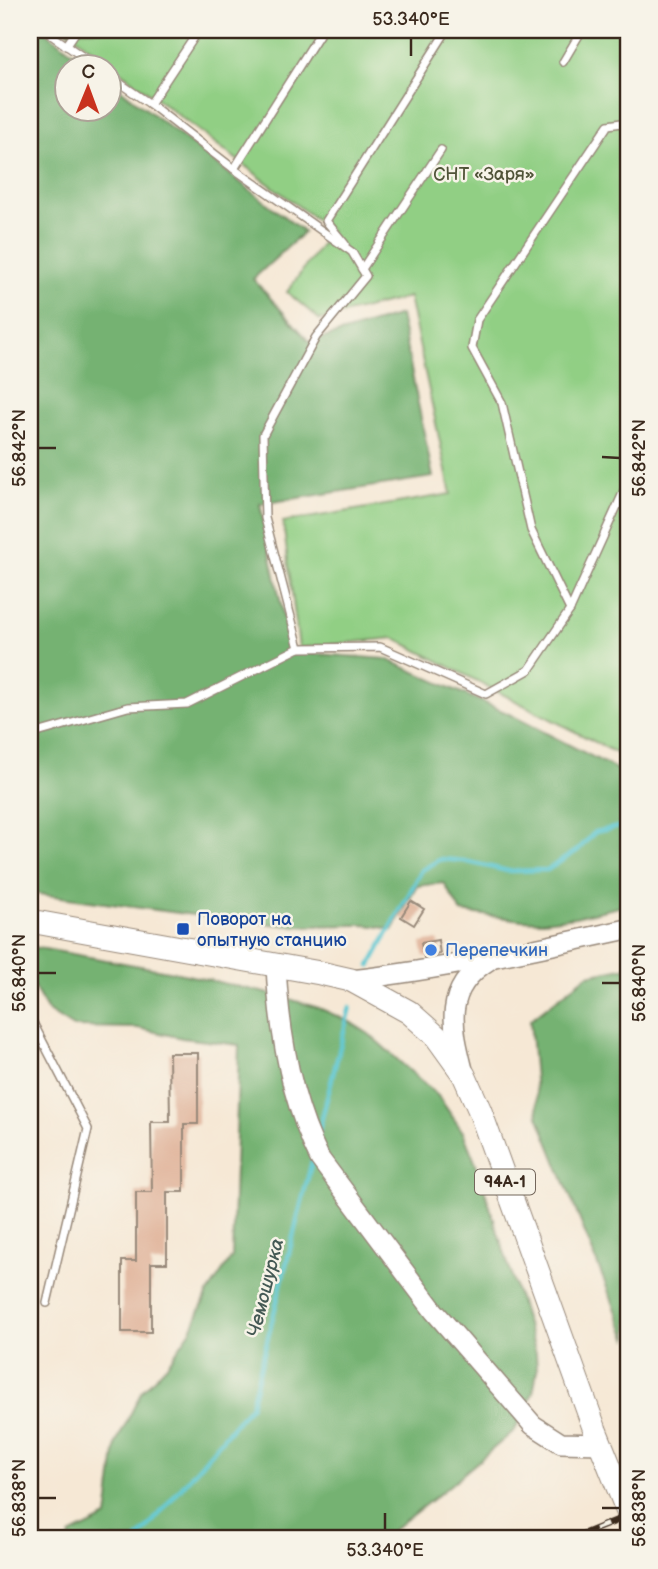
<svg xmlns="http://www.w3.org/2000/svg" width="658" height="1569" font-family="'Balsamiq Sans',sans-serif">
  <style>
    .green { fill: #91cf84; stroke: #667c51; stroke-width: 2 }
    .forest { fill: #74b272; stroke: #586e48; stroke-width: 2 }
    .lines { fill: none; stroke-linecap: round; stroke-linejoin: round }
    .stream { stroke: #59c6d1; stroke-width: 4.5 }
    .building { fill: #e1b59c }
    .lane-casing { stroke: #98897a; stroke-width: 10 }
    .secondary-casing { stroke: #98897a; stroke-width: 22 }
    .primary-casing { stroke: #98897a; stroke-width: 25 }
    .lane { stroke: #fff; stroke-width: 7 }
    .secondary { stroke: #fff; stroke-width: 19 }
    .primary { stroke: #fff; stroke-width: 23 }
    .rail-casing { stroke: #3b2a1e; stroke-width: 7 }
    .rail { stroke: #f7f3e8; stroke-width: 4.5; stroke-dasharray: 13; stroke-linecap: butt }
    .ticks { fill: none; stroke: #3b2a1e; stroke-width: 2.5 }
    .transit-dot { fill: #1a4fb4; stroke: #f7f3e8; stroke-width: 2.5 }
    .shop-dot { fill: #3f7fe0; stroke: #f7f3e8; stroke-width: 2.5 }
    .labels { text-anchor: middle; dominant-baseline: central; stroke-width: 5; stroke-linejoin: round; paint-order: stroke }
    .shield { fill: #f7f3e8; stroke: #73665b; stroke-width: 2 }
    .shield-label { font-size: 16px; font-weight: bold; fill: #3b2a1e }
    .park-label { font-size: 18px; fill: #505338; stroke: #f7f3e8 }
    .transit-label { font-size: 18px; fill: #164399; stroke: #f7f3e8; text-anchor: start }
    .shop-label { font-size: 18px; fill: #366cbe; stroke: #f7f3e8; text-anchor: start }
    .water-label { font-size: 19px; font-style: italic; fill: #445954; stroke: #f7f3e8 }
    .neatline { fill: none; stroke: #3b2a1e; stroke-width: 2.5 }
    .ticks-label { font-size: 18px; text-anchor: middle; fill: #3b2a1e }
  </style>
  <rect width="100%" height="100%" fill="#f7f3e8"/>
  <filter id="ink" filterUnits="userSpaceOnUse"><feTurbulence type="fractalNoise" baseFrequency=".0143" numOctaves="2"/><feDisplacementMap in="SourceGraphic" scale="14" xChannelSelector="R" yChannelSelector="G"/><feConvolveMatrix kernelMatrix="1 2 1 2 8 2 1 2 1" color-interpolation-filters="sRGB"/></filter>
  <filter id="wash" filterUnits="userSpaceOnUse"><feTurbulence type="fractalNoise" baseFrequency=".00686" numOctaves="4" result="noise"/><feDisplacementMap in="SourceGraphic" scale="28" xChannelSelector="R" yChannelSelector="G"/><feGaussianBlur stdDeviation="1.57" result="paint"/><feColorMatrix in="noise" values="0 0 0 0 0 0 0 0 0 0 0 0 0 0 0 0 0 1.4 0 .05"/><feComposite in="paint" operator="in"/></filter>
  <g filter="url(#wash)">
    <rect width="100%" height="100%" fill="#f6e8d5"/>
    <path class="green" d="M 66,30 L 628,30 L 628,759 L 394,638 L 299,648 L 283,522 L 451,494 L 409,297 L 320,320 L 287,292 L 331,231 Z"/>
    <g class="forest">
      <path d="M 30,30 L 43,30 L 91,66 L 66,66 L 66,108 L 108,108 L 109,80 L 304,232 L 253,279 L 310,342 L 400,315 L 433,477 L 260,504 L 291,652 L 386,659 L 507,713 L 628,775 L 628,905 L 575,917 L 543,921 L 522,920 L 461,912 L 444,883 L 417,886 L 392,930 C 362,920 324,928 291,926 C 204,918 117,904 30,893 Z"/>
      <path d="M 33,947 L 174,972 L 279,996 L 319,1008 L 350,1022 L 369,1034 L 438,1096 L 463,1132 L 478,1169 L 536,1353 L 537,1371 L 533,1393 L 515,1430 L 443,1491 L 385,1536 L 378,1539 L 69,1539 L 70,1535 L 107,1517 L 116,1443 L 142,1391 L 167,1365 L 191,1330 L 208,1293 L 232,1257 L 239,1045 L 182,1038 L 138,1028 L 73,1027 L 48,1011 L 32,984 Z"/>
      <path d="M 628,967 L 628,1340 L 538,1116 L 530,1020 L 588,975 Z"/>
    </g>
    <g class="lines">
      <g class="stream">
        <path d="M 370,966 L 422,870 L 441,859 L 464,861 L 508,871 L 547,870 L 578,850 L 595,832 L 628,825"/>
        <path d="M 317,1138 L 350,1007"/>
        <path d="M 138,1539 L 251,1405 L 313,1157"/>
      </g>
    </g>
    <g id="blocks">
      <g class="building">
        <path d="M 411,901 L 424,909 L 414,925 L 401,917 Z"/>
        <path d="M 438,940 L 440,954 L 424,957 L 421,943 Z"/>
        <path d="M 169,1053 L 198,1053 L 198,1124 L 184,1124 L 184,1192 L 167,1192 L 167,1263 L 151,1263 L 151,1332 L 122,1332 L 122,1261 L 136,1261 L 136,1192 L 152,1192 L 151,1122 L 170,1122 Z"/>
      </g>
    </g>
  </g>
  <g filter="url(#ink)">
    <use href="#blocks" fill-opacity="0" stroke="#98897a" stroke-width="2"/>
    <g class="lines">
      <defs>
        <g id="lane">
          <path d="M 44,30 L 96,66"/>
          <path d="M 66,46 L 77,30"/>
          <path d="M 563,62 L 582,30"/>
          <path d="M 108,75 L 150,104 L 234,169 L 352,252 L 366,276 L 316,337 L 263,435 L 265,518 L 299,648"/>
          <path d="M 150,104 L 199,30"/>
          <path d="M 234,169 L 322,30"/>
          <path d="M 345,244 L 326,221 L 447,30"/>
          <path d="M 362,269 L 441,150"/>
          <path d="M 570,610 L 531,530 L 502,403 L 472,348 L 477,320 L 608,125 L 628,122"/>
          <path d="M 30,735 L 128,707 L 187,704 L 299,648 L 380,647 L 486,694 L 529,670 L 570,610 L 628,482"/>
          <path d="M 30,1017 L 88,1129 L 47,1303"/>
        </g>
        <g id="secondary">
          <path d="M 276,965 C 279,1031 290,1099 320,1159 L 434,1311 L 533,1425 L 561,1443 L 601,1444"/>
          <path d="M 351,980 C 445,969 536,949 628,929"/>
          <path d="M 463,1070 C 452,1026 443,989 488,961"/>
        </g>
        <path id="primary" d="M 30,921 L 320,973 L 351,980 L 409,1012 L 436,1036 L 464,1075 L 480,1111 L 595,1430 L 628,1512"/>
      </defs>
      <use href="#lane" class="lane-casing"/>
      <use href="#secondary" class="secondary-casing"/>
      <use href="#primary" class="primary-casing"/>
      <use href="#lane" class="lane"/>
      <use href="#secondary" class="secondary"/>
      <use href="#primary" class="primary"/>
      <defs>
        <path id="rail" d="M 571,1539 L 628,1516"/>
      </defs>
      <use href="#rail" class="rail-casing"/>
      <use href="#rail" class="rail"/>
    </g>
  </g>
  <path class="ticks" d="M 411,56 L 411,38M 38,448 L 56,448M 602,457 L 620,458M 38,973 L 56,973M 602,983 L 620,983M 38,1498 L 56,1498M 602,1508 L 620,1508M 385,1530 L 385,1513"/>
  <rect class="transit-dot" x="176" y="922" width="14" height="14" rx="3.5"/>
  <circle class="shop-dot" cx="431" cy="950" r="7"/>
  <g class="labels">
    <rect class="shield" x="475" y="1169.5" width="60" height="25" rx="5"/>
    <g class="shield-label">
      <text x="505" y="1182">94А-1</text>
    </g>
    <g class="park-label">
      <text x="484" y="174">СНТ «Заря»</text>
    </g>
    <g class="transit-label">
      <text x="197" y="919">Поворот на<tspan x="197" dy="21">опытную станцию</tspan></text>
    </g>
    <g class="shop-label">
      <text x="445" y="950">Перепечкин</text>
    </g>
    <g class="water-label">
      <text transform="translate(266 1288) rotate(-76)">Чемошурка</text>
    </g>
  </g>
  <rect width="658" height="1569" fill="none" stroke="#f7f3e8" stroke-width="77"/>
  <g transform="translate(88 88) rotate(1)"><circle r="33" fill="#f7f3e8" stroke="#aca397" stroke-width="2"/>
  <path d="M0-5L12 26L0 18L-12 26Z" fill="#c8321e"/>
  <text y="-10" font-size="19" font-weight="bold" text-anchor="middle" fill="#3b2a1e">С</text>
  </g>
  <rect x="38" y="38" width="582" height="1492" class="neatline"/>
  <g class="ticks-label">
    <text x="411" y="25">53.340°E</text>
    <text transform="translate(19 448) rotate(-90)" y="6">56.842°N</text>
    <text transform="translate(639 458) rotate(-90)" y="6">56.842°N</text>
    <text transform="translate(19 973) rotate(-90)" y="6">56.840°N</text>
    <text transform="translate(639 983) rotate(-90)" y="6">56.840°N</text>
    <text transform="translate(19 1498) rotate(-90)" y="6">56.838°N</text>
    <text transform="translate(639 1508) rotate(-90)" y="6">56.838°N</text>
    <text x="385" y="1556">53.340°E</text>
  </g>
</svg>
